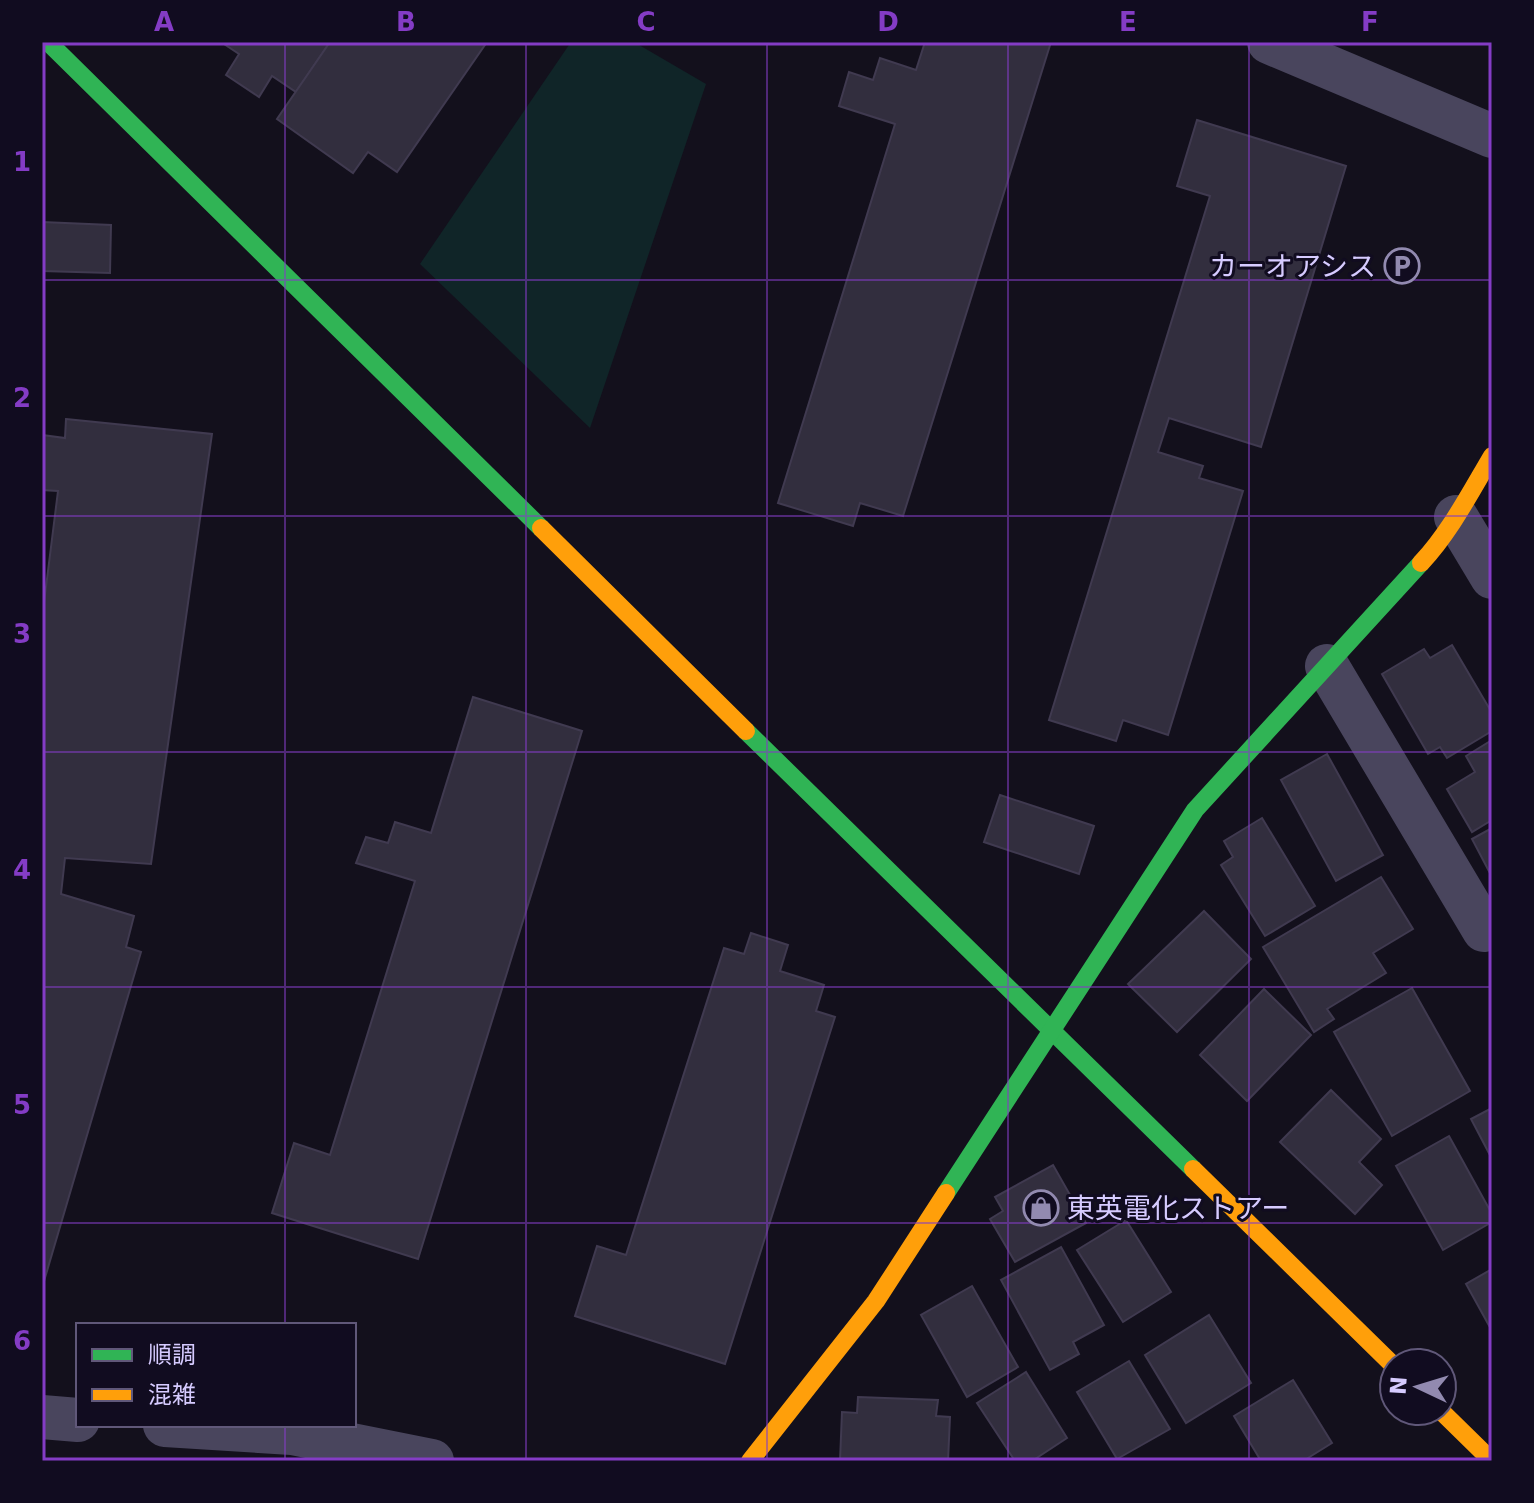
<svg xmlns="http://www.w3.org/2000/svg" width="1534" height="1503" font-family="'DejaVu Sans','Noto Sans JP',sans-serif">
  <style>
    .green { fill: #102528 }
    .building { fill: #322e3e; stroke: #403a50; stroke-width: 2 }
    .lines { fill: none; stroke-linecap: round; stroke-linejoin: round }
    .street { stroke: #49455d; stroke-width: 44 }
    .fast { stroke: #30b455; stroke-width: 18 }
    .slow { stroke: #ff9f0a; stroke-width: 18 }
    .grid { fill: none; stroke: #843cc5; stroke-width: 2; stroke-opacity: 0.55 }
    .labels { text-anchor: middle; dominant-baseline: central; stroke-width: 6; stroke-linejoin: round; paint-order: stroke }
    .poi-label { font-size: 28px; fill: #d6cbff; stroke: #110c20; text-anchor: end }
    .neatline { fill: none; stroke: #843cc5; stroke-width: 3 }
    .grid-label { font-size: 26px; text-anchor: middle; font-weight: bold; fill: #843cc5 }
  </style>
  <rect width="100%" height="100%" fill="#13101c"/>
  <path class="green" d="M 571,42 L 634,42 L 706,84 L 590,428 L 420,264 Z"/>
  <g class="building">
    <path d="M 221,42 L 330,42 L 296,92 L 272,76 L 259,97 L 226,75 L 239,54 Z"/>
    <path d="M 330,42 L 487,42 L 397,172 L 368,152 L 353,173 L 277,119 Z"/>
    <path d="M 925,42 L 1051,42 L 903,516 L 860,503 L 853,526 L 778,503 L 895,124 L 839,106 L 849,72 L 873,80 L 880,58 L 916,70 Z"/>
    <path d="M 1197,120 L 1346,166 L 1261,447 L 1169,418 L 1158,452 L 1203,466 L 1199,478 L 1243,491 L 1168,735 L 1123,720 L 1116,741 L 1049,720 L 1210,196 L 1177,186 Z"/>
    <path d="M 42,222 L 111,225 L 110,273 L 42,271 Z"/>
    <path d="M 66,419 L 212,434 L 151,864 L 65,858 L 61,894 L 134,916 L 126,947 L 141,952 L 42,1288 L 42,619 L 58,491 L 42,490 L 42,435 L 65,438 Z"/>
    <path d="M 1452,645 L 1492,713 L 1492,731 L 1447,758 L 1440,747 L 1428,754 L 1382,674 L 1424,649 L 1430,658 Z"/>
    <path d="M 473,697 L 582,731 L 418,1259 L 272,1213 L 294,1143 L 330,1155 L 415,881 L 356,863 L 366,837 L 388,843 L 395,822 L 431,833 Z"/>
    <path d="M 1492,740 L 1492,820 L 1472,832 L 1447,789 L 1475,772 L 1466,756 Z"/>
    <path d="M 1327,754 L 1383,855 L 1336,881 L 1281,780 Z"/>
    <path d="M 1000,795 L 1094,826 L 1079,874 L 984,842 Z"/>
    <path d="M 1262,818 L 1315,906 L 1265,936 L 1221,865 L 1233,857 L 1224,841 Z"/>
    <path d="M 1492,828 L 1492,877 L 1472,839 Z"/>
    <path d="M 1381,877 L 1413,929 L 1373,953 L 1386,973 L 1327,1009 L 1334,1019 L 1314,1032 L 1263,947 Z"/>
    <path d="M 1204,911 L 1251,959 L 1177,1032 L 1128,984 Z"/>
    <path d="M 751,933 L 788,945 L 780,971 L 824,985 L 816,1011 L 835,1017 L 725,1364 L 575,1316 L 597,1246 L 626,1255 L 724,948 L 744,954 Z"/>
    <path d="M 1412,988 L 1470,1091 L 1392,1136 L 1334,1032 Z"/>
    <path d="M 1264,989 L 1311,1035 L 1247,1101 L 1200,1055 Z"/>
    <path d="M 1331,1090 L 1381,1139 L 1359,1162 L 1382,1185 L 1355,1214 L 1280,1142 Z"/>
    <path d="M 1492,1108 L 1492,1159 L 1471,1119 Z"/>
    <path d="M 1449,1136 L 1492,1214 L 1492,1222 L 1443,1250 L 1396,1166 Z"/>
    <path d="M 1053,1165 L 1086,1223 L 1015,1262 L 990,1219 L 1003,1211 L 995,1197 Z"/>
    <path d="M 1126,1220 L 1171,1292 L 1123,1322 L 1077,1250 Z"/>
    <path d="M 1061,1247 L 1104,1325 L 1073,1342 L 1079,1354 L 1050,1370 L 1001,1280 Z"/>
    <path d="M 1492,1269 L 1492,1331 L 1466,1284 Z"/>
    <path d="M 972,1286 L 1018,1367 L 967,1397 L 921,1315 Z"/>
    <path d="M 1209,1315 L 1251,1383 L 1186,1423 L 1145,1355 Z"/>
    <path d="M 1129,1361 L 1170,1429 L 1117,1459 L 1077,1392 Z"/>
    <path d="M 1026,1372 L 1067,1438 L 1032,1461 L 1015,1461 L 977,1403 Z"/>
    <path d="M 1293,1380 L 1332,1443 L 1303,1461 L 1261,1461 L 1234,1416 Z"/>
    <path d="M 858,1397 L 938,1400 L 936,1416 L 950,1417 L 948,1461 L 840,1461 L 842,1412 L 857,1413 Z"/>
  </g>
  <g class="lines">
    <g class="street">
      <path d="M 1269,42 L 1492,136"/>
      <path d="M 1456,517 L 1492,577"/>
      <path d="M 1327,666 L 1484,930"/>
      <path d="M 42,1417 L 78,1420"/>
      <path d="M 165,1425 L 292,1433 L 432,1461"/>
    </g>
    <g class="fast">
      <path d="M 48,42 L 541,528"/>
      <path d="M 746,731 L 1193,1169"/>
      <path d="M 946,1193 L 1195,810 L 1421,563"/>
    </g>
    <g class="slow">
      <path d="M 541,528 L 746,731"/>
      <path d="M 1421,563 C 1450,532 1470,493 1492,456"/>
      <path d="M 1193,1169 L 1394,1366"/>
      <path d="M 1441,1411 L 1492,1461"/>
      <path d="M 750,1461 L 876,1301 L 946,1193"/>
    </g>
  </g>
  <path class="grid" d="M 285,42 L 285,1325M 526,42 L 526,1461M 767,42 L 767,1461M 1008,42 L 1008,1461M 1249,42 L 1249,1461M 42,280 L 1492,280M 42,516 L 1492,516M 42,752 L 1492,752M 42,987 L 1492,987M 42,1223 L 1492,1223M 285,1425 L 285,1461"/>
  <defs>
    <symbol id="parking-ring" viewBox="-11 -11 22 22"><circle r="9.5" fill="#110c20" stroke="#928ab0" stroke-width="1.5"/><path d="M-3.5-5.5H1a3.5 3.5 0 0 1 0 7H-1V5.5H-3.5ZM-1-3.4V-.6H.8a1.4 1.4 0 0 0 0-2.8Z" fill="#928ab0"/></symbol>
    <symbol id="shop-ring" viewBox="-11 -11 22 22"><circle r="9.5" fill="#110c20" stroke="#928ab0" stroke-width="1.5"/><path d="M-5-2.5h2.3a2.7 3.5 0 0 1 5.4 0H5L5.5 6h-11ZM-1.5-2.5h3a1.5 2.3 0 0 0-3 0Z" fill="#928ab0"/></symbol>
  </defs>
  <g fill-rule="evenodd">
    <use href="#parking-ring" x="1382" y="246" width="40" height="40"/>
    <use href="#shop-ring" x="1021" y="1188" width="40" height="40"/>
  </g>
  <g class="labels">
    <g class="poi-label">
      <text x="1376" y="266">カーオアシス</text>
      <text x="1067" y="1208" text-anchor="start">東英電化ストアー</text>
    </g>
  </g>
  <rect width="1534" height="1503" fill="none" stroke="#110c20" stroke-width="88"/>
  <rect x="76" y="1323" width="280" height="104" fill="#110c20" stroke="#605879" stroke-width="2"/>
  <rect x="92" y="1349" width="40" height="12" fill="#30b455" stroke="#605879" stroke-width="2"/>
  <text x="148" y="1363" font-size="24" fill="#d6cbff">順調</text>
  <rect x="92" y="1389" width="40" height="12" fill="#ff9f0a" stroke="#605879" stroke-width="2"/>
  <text x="148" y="1403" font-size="24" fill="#d6cbff">混雑</text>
  <g transform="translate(1418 1387) rotate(274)"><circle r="38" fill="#110c20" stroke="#605879" stroke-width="2"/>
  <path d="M0-6L14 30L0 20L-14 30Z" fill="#928ab0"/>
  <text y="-12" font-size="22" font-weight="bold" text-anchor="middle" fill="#d6cbff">N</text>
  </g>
  <rect x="44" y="44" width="1446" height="1415" class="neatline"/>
  <g class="grid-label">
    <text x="164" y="31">A</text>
    <text x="406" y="31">B</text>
    <text x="646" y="31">C</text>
    <text x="888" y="31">D</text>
    <text x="1128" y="31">E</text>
    <text x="1370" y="31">F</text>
    <text x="22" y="171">1</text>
    <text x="22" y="407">2</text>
    <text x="22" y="643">3</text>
    <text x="22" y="879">4</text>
    <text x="22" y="1114">5</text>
    <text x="22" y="1350">6</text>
  </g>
</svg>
